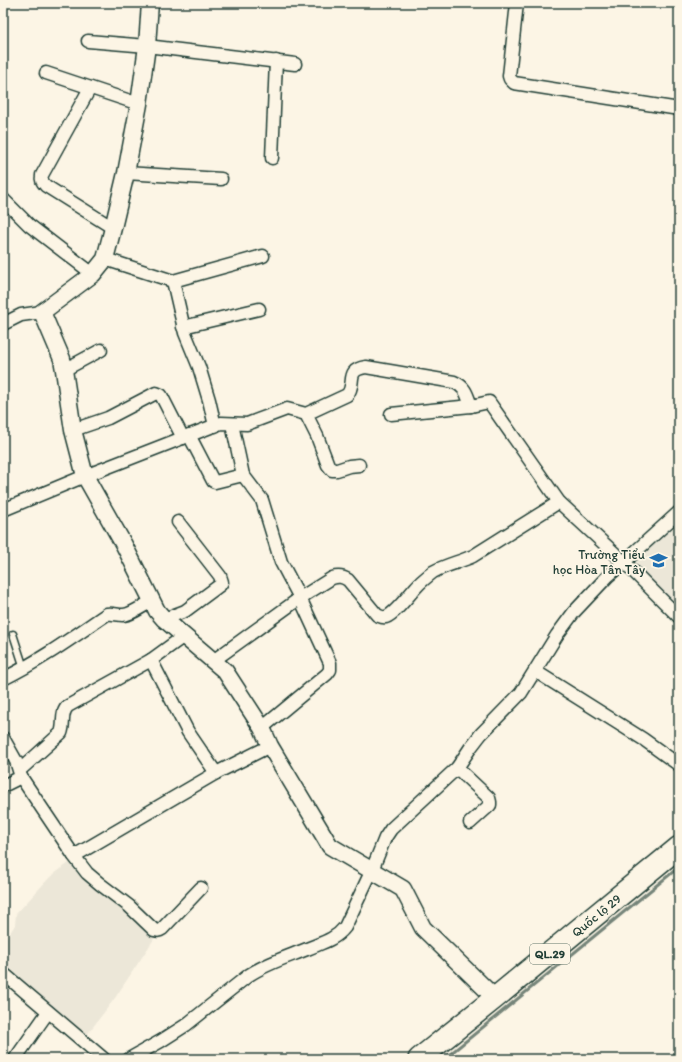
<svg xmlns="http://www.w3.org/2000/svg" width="682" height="1062" font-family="Itim,sans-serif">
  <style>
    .built { fill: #ece7d8 }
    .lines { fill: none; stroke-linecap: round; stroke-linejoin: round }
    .stream { stroke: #758479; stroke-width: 3 }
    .lane-casing { stroke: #1f3d34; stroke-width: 9 }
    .street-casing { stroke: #1f3d34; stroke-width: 15 }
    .secondary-casing { stroke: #1f3d34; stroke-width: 19 }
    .highway-casing { stroke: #1f3d34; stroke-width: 24 }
    .lane { stroke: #fcf5e5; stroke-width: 6 }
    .street { stroke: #fcf5e5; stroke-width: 12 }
    .secondary { stroke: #fcf5e5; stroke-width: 16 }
    .highway { stroke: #fcf5e5; stroke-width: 21 }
    .labels { text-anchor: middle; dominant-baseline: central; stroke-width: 3.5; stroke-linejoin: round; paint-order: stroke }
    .shield { fill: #fcf5e5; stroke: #617469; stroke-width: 1 }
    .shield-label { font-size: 12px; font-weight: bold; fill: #1f3d34 }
    .poi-label { font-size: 13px; fill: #1f3d34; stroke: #fcf5e5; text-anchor: end }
    .street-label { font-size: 13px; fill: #1f3d34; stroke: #fcf5e5 }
  </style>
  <rect width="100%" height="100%" fill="#fcf5e5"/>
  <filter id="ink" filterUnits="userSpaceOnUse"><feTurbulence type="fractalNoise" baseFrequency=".025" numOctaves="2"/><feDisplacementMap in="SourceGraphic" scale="8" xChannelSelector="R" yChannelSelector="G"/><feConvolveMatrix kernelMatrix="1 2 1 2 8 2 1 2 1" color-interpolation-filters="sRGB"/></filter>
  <g filter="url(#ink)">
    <g class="built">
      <path d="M 679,518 L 679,608 L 635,565 L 637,558 Z"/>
      <path d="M 73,860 L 128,910 L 154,939 L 115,998 L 86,1036 L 3,962 L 3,944 L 15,925 L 16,914 L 50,877 Z"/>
    </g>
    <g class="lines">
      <path class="stream" d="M 444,1059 L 679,867"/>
      <defs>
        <path id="lane" d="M 13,634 L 24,668"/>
        <g id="street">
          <path d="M 517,3 L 509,76 L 510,79 L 514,83 L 679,109"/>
          <path d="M 88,41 L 147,46 L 295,64"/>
          <path d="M 46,73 L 139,104"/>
          <path d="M 90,88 L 42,175 C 41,180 42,182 46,186 L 113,228"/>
          <path d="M 272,158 L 276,61"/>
          <path d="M 126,173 L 221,179"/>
          <path d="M 3,199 L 29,225 L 93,274"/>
          <path d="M 105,259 L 173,281 L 263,256"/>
          <path d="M 173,281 L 185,333 L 199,367 L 209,400 L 215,426"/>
          <path d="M 3,324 L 21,315 L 42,312"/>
          <path d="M 183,327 L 259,309"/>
          <path d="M 64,370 L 101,350"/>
          <path d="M 306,414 L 317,436 L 328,465 L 332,470 L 337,470 L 349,466 L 359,465"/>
          <path d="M 391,414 L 471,406 L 489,402 L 559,502 L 624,562 L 679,512"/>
          <path d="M 232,424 L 243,475 L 262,500 L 281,562 L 300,598 L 330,663 L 330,670 L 327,674 L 262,728"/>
          <path d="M 73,430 L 108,418 L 156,393 L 161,395 L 183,438"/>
          <path d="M 189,435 L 213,481 L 215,482 L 243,475"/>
          <path d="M 3,510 L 85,476 L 221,423 L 247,424 L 287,409 L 306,414 L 347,395 C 357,384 344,370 366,367 L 454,382 C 466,387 467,395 471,406"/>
          <path d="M 164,619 L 185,611 L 220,585 L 222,582 L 220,576 L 178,522"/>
          <path d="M 151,660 L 188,732 L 216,773"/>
          <path d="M 213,661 L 300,598 L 332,578 C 338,576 342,576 348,580 L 377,615 C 380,616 382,618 386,617 C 395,614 411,592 419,584 C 423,580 428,576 433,572 C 445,565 460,562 473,556 L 559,502"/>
          <path d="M 535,671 L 643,739 L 679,765"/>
          <path d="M 3,679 C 40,661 73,637 107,614 C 113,613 117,615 123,615 C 131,615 144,605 152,601"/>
          <path d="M 3,738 L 16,761 L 21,777 L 74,856 L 87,873 L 100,884 L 129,906 L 154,930 C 158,931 159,931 162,929 L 201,888"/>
          <path d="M 457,768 L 489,798 L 490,802 L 490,805 L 470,823"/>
          <path d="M 20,770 L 61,733 C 65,723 60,713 68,706 L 151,660 L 184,636"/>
          <path d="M 3,786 L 21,777"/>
          <path d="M 74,856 L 216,773 L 270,746"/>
          <path d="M 3,973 L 104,1059"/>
          <path d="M 15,1059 L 48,1012"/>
          <path d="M 129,1059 L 161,1041 L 186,1025 L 249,975 C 267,963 287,957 307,949 C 321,943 335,940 345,927 L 372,870 L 385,838 L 391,829 L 457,768 L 471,747 L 481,734 L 521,693 L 557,635 L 574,612 L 608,576 L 624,562 L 679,617"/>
        </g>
        <path id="secondary" d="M 150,3 L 147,46 L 139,104 L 126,173 L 113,228 L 105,259 L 93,274 L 42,312 L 62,359 L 64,370 L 73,430 L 85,476 L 124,545 L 157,611 L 164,619 L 225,671 L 262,728 L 270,746 L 330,846 L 403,889 L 423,928 L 495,998"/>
        <g id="highway">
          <path id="s1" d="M 419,1059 L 495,998 L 679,847"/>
        </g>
      </defs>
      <use href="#lane" class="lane-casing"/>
      <use href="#street" class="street-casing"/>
      <use href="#secondary" class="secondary-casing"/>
      <use href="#highway" class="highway-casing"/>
      <use href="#lane" class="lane"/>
      <use href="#street" class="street"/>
      <use href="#secondary" class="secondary"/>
      <use href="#highway" class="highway"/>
    </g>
  </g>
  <defs>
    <symbol id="school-bare" viewBox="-9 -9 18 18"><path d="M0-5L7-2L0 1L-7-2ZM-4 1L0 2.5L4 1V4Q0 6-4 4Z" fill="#1f6fb2" stroke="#fcf5e5" stroke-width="2.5" paint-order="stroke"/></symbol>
  </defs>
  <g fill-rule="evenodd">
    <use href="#school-bare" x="646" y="548" width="25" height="25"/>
  </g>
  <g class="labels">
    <rect class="shield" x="530" y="944" width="40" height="20" rx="3"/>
    <g class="shield-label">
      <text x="550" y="954">QL.29</text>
    </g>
    <g class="poi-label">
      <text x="645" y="554">Trường Tiểu<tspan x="645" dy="15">học Hòa Tân Tây</tspan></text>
    </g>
    <g class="street-label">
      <text stroke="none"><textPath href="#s1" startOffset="228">Quốc lộ 29</textPath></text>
    </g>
  </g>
  <rect width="682" height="1062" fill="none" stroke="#fcf5e5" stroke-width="16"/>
  <rect x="8" y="8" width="666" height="1046" fill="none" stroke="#1f3d34" stroke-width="1.5" filter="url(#ink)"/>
</svg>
